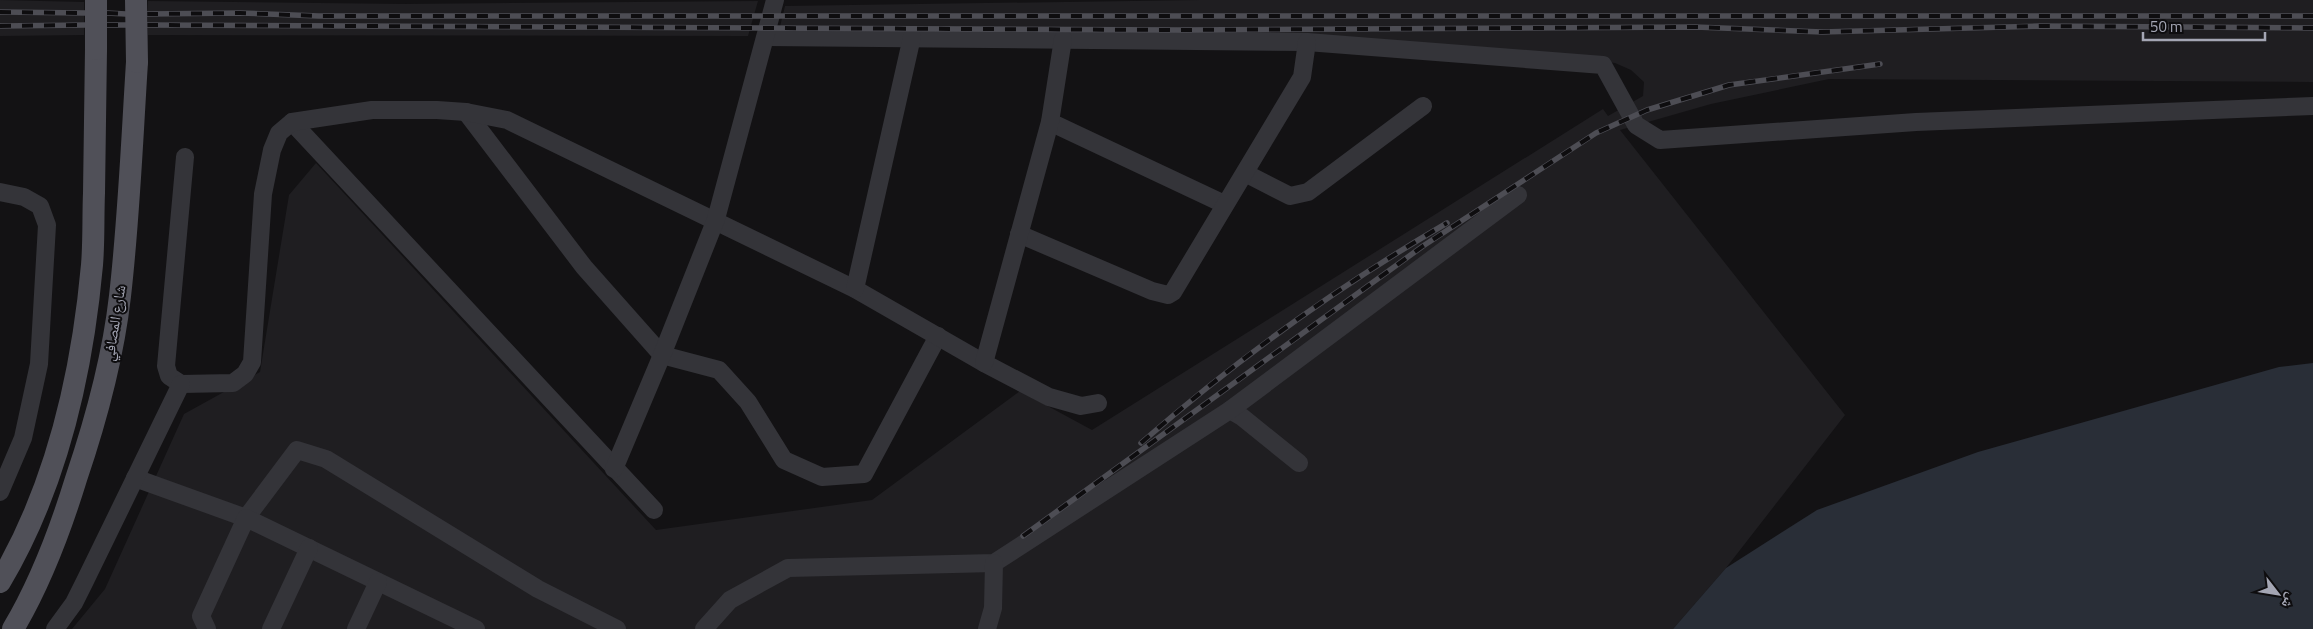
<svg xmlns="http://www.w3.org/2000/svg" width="2313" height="629" font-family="'Titillium Web','Noto Naskh Arabic',sans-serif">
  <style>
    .built { fill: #1f1e21 }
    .water { fill: #292e37 }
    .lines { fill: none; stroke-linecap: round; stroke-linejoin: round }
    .minor { stroke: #343439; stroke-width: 18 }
    .major { stroke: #505058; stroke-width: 22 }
    .rail-casing { stroke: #4d4d54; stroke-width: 5.5 }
    .rail { stroke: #0e0d0f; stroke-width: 4; stroke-dasharray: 11; stroke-linecap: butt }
    .major-bridge { stroke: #505058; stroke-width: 22 }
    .labels { text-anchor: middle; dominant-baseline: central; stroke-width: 4; stroke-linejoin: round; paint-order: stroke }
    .street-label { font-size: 15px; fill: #a4a6b4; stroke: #0e0d0f }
  </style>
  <rect width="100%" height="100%" fill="#131214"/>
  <g class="built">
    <path d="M 0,0 L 84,2 L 84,35 L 0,36 Z"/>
    <path d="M 1199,0 L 2313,0 L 2313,82 L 1829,79 L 1711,104 L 1620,130 L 1845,415 L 1726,568 L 1673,629 L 72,629 L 105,589 L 184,414 L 260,372 L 289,195 L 316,163 L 656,530 L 872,500 L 1020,391 L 1092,430 L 1603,109 L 1608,116 L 1643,96 L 1644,82 L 1631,70 L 1615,63 L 1469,48 L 778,35 L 785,6 Z"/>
    <path d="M 148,1 L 404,4 L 758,1 L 748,36 L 148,35 Z"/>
  </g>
  <path class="water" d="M 2313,363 L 2313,629 L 1673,629 L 1726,568 L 1817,510 L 1978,452 L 2279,367 Z"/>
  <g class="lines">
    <g class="minor">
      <path d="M 766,37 L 1307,42 L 1603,65 L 1636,125 L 1660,140 L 1916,122 L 2313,106"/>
      <path d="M 466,112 L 584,267 L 662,355 L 719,370 L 748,402 L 784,460 L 822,477 L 864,474 L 938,336"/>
      <path d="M 292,122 L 654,510"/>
      <path d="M 1050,122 L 1224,204"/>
      <path d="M 185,157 L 166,366 L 169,376 L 181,384 L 233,383 L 245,374 L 252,362 L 263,194 L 272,150 L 279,133 L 292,122 L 372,110 L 437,110 L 466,112 L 507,120 L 855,289 L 984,363 L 1049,397 L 1081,406 L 1098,403"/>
      <path d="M 1245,173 L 1290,196 L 1308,192 L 1423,106"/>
      <path d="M 0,192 L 24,197 L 40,206 L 47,225 L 39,364 L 23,438 L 0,492"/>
      <path d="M 1019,234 L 1152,291 L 1168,295 L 1173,292 L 1302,77 L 1307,42"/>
      <path d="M 855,289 L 912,37"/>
      <path d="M 984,363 L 1050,122 L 1063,39"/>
      <path d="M 1230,410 L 1242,417 L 1299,463"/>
      <path d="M 614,469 L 662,355 L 716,219 L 775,0"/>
      <path d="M 135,478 L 246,518 L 297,450 L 326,459 L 538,589 L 617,629"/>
      <path d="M 55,629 L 74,603 L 85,581 L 181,384"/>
      <path d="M 207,629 L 201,616 L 246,518 L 476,629"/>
      <path d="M 271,629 L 309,548"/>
      <path d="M 356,629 L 378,582"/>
      <path d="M 704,629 L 730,600 L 788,568 L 994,563 L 1230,410 L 1518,195"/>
      <path d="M 987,629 L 993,608 L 994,563"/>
    </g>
    <g class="major">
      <path d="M 0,582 C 57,486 82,375 92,265 C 94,241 93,217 94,193 C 95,145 95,97 96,49"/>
      <path d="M 13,629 C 41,582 60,531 76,479 C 96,420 113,358 120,296 C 129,218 132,140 137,62"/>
    </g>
    <defs>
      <g id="rail">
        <path d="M 0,12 L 86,13"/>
        <path d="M 107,13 L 126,14"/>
        <path d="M 147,14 L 240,13 L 319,16 L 2313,16"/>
        <path d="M 107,25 L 126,25"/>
        <path d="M 147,25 L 1179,30 L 1695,27 L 1822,32 L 2039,26 L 2313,28"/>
        <path d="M 0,26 L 86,25"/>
        <path d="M 1141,443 C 1237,359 1337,287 1447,223"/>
        <path d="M 1023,536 L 1423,246 L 1596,133 L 1647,110 L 1729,85 L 1880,64"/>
      </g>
    </defs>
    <use href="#rail" class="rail-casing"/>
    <use href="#rail" class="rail"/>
    <g class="major-bridge">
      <path d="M 96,0 L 96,49"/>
      <path d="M 136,0 L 137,62"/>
    </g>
  </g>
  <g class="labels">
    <g class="street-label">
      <text transform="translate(114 323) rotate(-81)">شارع المصافي</text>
    </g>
  </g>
  <g transform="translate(2278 594) rotate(121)" stroke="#0e0d0f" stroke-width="4" paint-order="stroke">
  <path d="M0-4L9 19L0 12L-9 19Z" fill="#a4a6b4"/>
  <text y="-8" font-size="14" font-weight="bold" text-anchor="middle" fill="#a4a6b4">ش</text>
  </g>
  <path d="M2143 32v8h122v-8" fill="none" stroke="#a4a6b4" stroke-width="2.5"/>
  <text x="2150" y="32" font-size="15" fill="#a4a6b4" stroke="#0e0d0f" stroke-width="4" paint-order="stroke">50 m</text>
</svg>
